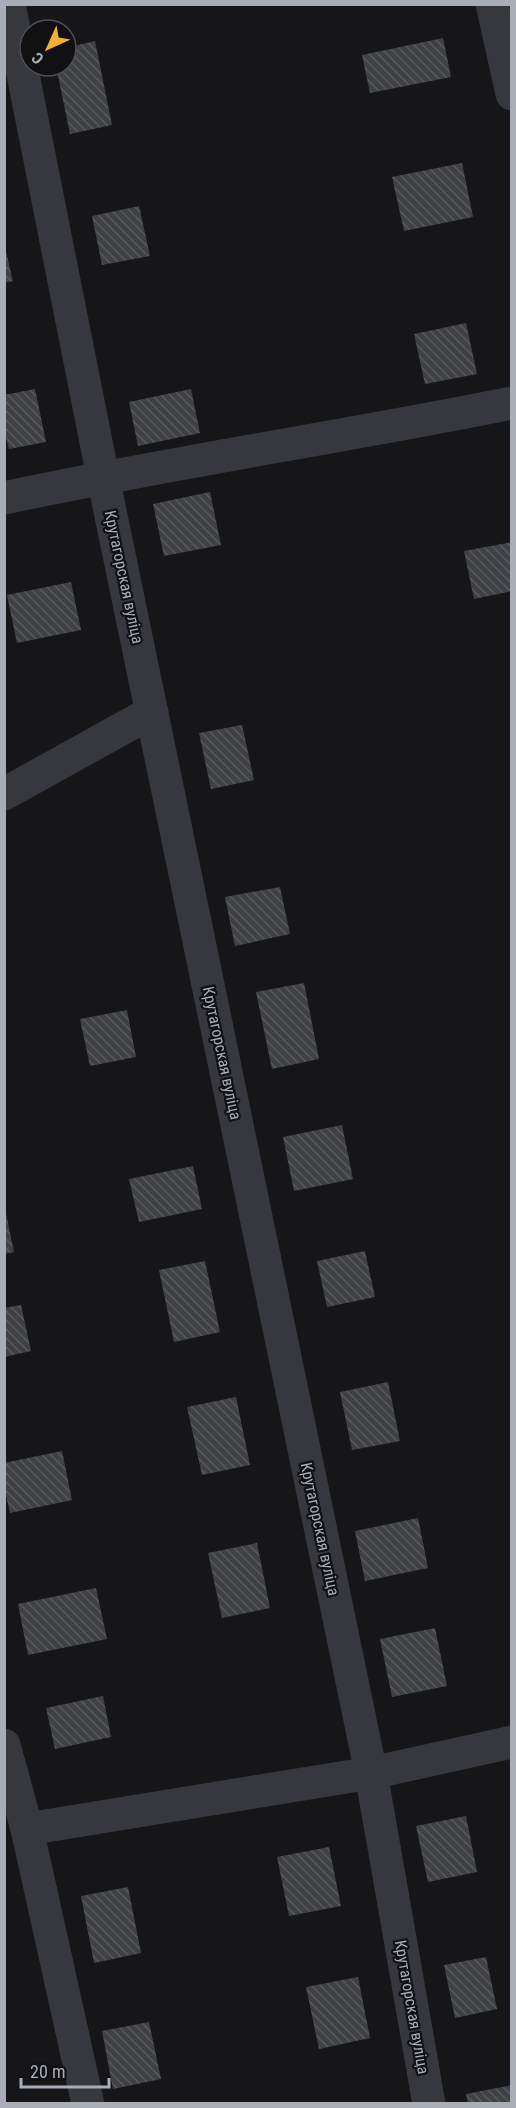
<svg xmlns="http://www.w3.org/2000/svg" width="516" height="2108" font-family="'Roboto Condensed',sans-serif">
  <style>
    .building { fill: url(#building-back-hatch) }
    .lines { fill: none; stroke-linecap: round; stroke-linejoin: round }
    .street { stroke: #37383d; stroke-width: 33 }
    .labels { text-anchor: middle; dominant-baseline: central; stroke-width: 4.5; stroke-linejoin: round; paint-order: stroke }
    .street-label { font-size: 16px; fill: #a8adb8; stroke: #111113 }
  </style>
  <defs>
    <pattern id="building-back-hatch" width="6" height="6" patternUnits="userSpaceOnUse" patternTransform="scale(1.5)"><rect width="6" height="6" fill="#404145"/><path d="M-1 5l2 2M0 0l6 6M5-1l2 2" fill="none" stroke="#595a5e"/></pattern>
  </defs>
  <rect width="100%" height="100%" fill="#161618"/>
  <g class="building">
    <path d="M 443,38 L 451,77 L 370,93 L 362,55 Z"/>
    <path d="M 95,41 L 112,125 L 70,134 L 56,66 L 66,66 L 66,48 Z"/>
    <path d="M 462,163 L 473,217 L 404,231 L 392,177 Z"/>
    <path d="M 139,206 L 150,256 L 102,265 L 92,216 Z"/>
    <path d="M 4,243 L 13,281 L 4,283 Z"/>
    <path d="M 466,323 L 477,374 L 425,384 L 414,334 Z"/>
    <path d="M 35,389 L 46,442 L 9,449 L 4,429 L 4,395 Z"/>
    <path d="M 191,389 L 200,433 L 138,446 L 129,402 Z"/>
    <path d="M 210,492 L 221,545 L 164,556 L 153,504 Z"/>
    <path d="M 512,542 L 512,591 L 474,599 L 464,551 Z"/>
    <path d="M 71,582 L 81,630 L 17,643 L 7,595 Z"/>
    <path d="M 242,725 L 254,780 L 211,789 L 199,733 Z"/>
    <path d="M 280,887 L 290,934 L 235,946 L 225,897 Z"/>
    <path d="M 304,983 L 319,1059 L 272,1069 L 256,992 Z"/>
    <path d="M 127,1010 L 136,1057 L 90,1066 L 80,1019 Z"/>
    <path d="M 342,1125 L 353,1179 L 294,1191 L 283,1137 Z"/>
    <path d="M 193,1166 L 202,1209 L 139,1222 L 129,1179 Z"/>
    <path d="M 4,1204 L 14,1252 L 4,1254 Z"/>
    <path d="M 365,1251 L 375,1297 L 327,1307 L 317,1261 Z"/>
    <path d="M 205,1261 L 220,1332 L 174,1342 L 159,1270 Z"/>
    <path d="M 21,1305 L 31,1351 L 4,1357 L 4,1308 Z"/>
    <path d="M 388,1382 L 400,1441 L 352,1450 L 340,1392 Z"/>
    <path d="M 236,1397 L 250,1465 L 202,1475 L 187,1407 Z"/>
    <path d="M 62,1451 L 72,1500 L 10,1513 L 4,1487 L 4,1463 Z"/>
    <path d="M 418,1518 L 428,1568 L 365,1581 L 355,1531 Z"/>
    <path d="M 257,1543 L 270,1608 L 222,1618 L 208,1553 Z"/>
    <path d="M 96,1588 L 107,1639 L 28,1655 L 18,1604 Z"/>
    <path d="M 435,1628 L 447,1686 L 392,1697 L 380,1639 Z"/>
    <path d="M 103,1696 L 111,1737 L 55,1749 L 46,1708 Z"/>
    <path d="M 466,1816 L 477,1872 L 428,1882 L 416,1826 Z"/>
    <path d="M 329,1847 L 341,1906 L 289,1916 L 277,1857 Z"/>
    <path d="M 128,1887 L 141,1953 L 94,1963 L 81,1896 Z"/>
    <path d="M 486,1957 L 497,2009 L 455,2018 L 444,1965 Z"/>
    <path d="M 358,1977 L 370,2038 L 319,2049 L 306,1987 Z"/>
    <path d="M 149,2022 L 161,2079 L 113,2089 L 102,2031 Z"/>
    <path d="M 512,2085 L 512,2104 L 468,2104 L 466,2094 Z"/>
  </g>
  <g class="lines">
    <g class="street">
      <path d="M 9,4 L 103,477 L 371,1773 L 429,2104"/>
      <path d="M 492,4 L 512,94"/>
      <path d="M 4,498 C 173,462 343,437 512,403"/>
      <path d="M 4,794 L 152,712"/>
      <path d="M 4,1745 L 27,1829 L 88,2104"/>
      <path d="M 27,1829 L 371,1773 L 512,1742"/>
    </g>
  </g>
  <g class="labels">
    <g class="street-label">
      <text transform="translate(124 577) rotate(78)">Крутагорская вуліца</text>
      <text transform="translate(222 1053) rotate(78)">Крутагорская вуліца</text>
      <text transform="translate(320 1529) rotate(78)">Крутагорская вуліца</text>
      <text transform="translate(412 2007) rotate(80)">Крутагорская вуліца</text>
    </g>
  </g>
  <rect width="516" height="2108" fill="none" stroke="#a8adb8" stroke-width="12"/>
  <g transform="translate(48 48) rotate(225)"><circle r="28" fill="#111113" stroke="#4d4f55" stroke-width="1.5"/>
  <path d="M0-4.5L10 22L0 15L-10 22Z" fill="#f2b134"/>
  <text y="-9" font-size="16" font-weight="bold" text-anchor="middle" fill="#a8adb8">С</text>
  </g>
  <path d="M21 2078v9h88v-9" fill="none" stroke="#a8adb8" stroke-width="3"/>
  <text x="30" y="2078" font-size="18" fill="#a8adb8" stroke="#111113" stroke-width="4.5" paint-order="stroke">20 m</text>
</svg>
